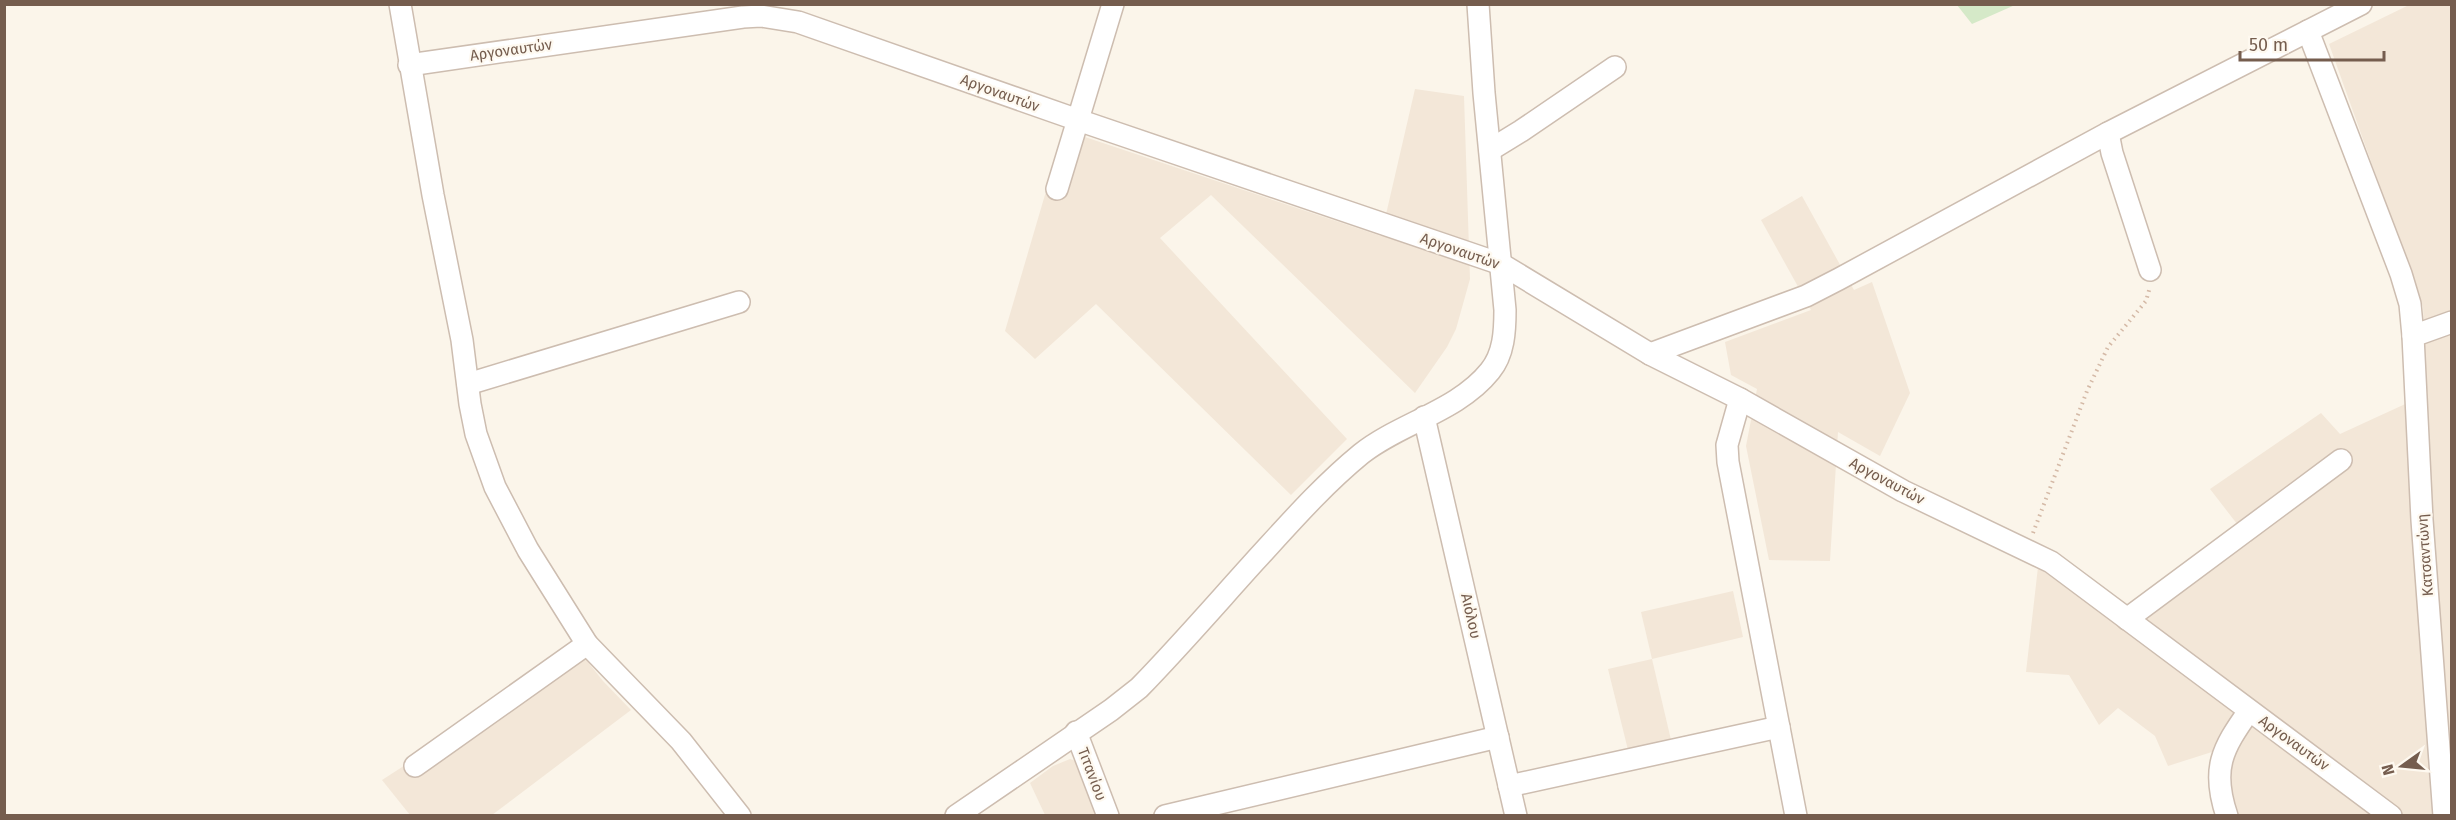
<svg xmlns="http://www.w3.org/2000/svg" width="2456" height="820" font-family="'Fira Sans',sans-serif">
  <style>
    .residential { fill: #f3e7d8 }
    .green { fill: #d5e9c8 }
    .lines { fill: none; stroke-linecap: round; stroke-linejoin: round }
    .minor-casing { stroke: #cdbdb0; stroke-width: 24 }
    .path { stroke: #d4b9a6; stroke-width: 4; stroke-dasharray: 1.5 4.5; stroke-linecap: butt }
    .minor { stroke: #fff; stroke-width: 21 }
    .labels { text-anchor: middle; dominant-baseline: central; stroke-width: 4.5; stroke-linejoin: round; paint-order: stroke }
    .street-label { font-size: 15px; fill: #755d4e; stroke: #fef9f0 }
  </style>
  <rect width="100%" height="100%" fill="#fbf5ea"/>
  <g class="residential">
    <path d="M 2409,5 L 2451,5 L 2451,815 L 2234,815 L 2215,751 L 2168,766 L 2155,736 L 2118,708 L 2099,725 L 2069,675 L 2026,672 L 2038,567 L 2096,606 L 2124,628 L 2251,542 L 2210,489 L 2321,413 L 2340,434 L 2427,394 L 2423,307 L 2329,44 Z"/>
    <path d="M 1415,89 L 1464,96 L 1470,279 L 1456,329 L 1447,347 L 1415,393 L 1211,195 L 1160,238 L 1347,439 L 1291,495 L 1096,304 L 1035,359 L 1005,331 L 1064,130 L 1381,236 Z"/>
    <path d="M 1802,196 L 1854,290 L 1872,282 L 1910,393 L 1880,456 L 1838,432 L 1830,561 L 1769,560 L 1746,446 L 1757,389 L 1731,375 L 1725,342 L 1811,310 L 1761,220 Z"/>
    <path d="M 1733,591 L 1743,637 L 1652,659 L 1671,740 L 1628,750 L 1608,669 L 1652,659 L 1641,612 Z"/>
    <path d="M 580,652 L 603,681 L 631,710 L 492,815 L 410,815 L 382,780 Z"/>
    <path d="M 1070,759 L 1076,761 L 1100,815 L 1045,815 L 1030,783 L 1053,766 Z"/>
  </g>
  <path class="green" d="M 1957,5 L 2015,5 L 1972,24 Z"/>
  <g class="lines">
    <defs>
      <g id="minor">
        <path d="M 400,4 L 433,195 L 462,340 L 470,404 L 476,434 L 495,487 L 528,550 L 587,644 L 681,741 L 740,816"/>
        <path d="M 2308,31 L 2401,274 L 2410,304 L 2413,336"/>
        <path d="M 409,65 L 743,17 L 761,16 L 798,22 L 1078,120 L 1501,264 L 1650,354 L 1740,399 L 1903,491 L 2051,562 L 2391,816"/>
        <path d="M 2108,133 L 2112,153 L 2150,270"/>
        <path d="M 1490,150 L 1521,131 L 1615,67"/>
        <path d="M 1057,189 L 1113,4"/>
        <path d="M 1650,354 L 1806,296 L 1839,279 L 2108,133 L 2361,4"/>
        <path d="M 468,384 L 739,302"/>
        <path d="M 1740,399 L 1727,445 L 1728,462 L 1796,816"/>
        <path d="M 1424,417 L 1516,816"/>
        <path d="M 2127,619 L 2341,460"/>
        <path d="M 1076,732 L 1108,816"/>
        <path d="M 415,766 L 587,644"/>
        <path d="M 1509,786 L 1779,727"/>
        <path d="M 956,816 L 1111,710 L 1139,688 C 1179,647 1217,603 1255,561 C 1289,524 1322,486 1361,454 C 1400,423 1458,411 1490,371 C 1504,354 1505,331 1505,310 L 1484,93 L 1478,4"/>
        <path d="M 1165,816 L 1498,737"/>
        <path d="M 2227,816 C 2211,769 2222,749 2249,711"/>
        <path d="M 2444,816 L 2422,520 L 2413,336 L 2452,322"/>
      </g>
    </defs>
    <use href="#minor" class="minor-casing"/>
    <path class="path" d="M 2033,533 L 2087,391 L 2108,347 L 2146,301 L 2150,287"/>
    <use href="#minor" class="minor"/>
  </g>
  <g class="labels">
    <g class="street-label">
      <text transform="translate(511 50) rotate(-8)">Αργοναυτών</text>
      <text transform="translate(1000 93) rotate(20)">Αργοναυτών</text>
      <text transform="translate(1460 251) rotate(19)">Αργοναυτών</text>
      <text transform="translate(1887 481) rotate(28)">Αργοναυτών</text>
      <text transform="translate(2425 555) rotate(-94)">Κατσαντώνη</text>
      <text transform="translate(1471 616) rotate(77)">Αιόλου</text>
      <text transform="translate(2294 743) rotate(36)">Αργοναυτών</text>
      <text transform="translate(1092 774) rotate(69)">Τιτανίου</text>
    </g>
  </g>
  <rect width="2456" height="820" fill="none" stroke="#755d4e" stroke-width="12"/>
  <g transform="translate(2402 766) rotate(255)" stroke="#fef9f0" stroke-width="4.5" paint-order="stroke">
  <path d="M0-4.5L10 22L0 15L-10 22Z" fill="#755d4e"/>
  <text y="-9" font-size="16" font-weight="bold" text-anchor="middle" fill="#755d4e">N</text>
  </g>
  <path d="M2240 51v9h144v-9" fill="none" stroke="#755d4e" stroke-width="3"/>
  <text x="2249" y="51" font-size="18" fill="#755d4e" stroke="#fef9f0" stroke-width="4.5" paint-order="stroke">50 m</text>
</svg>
